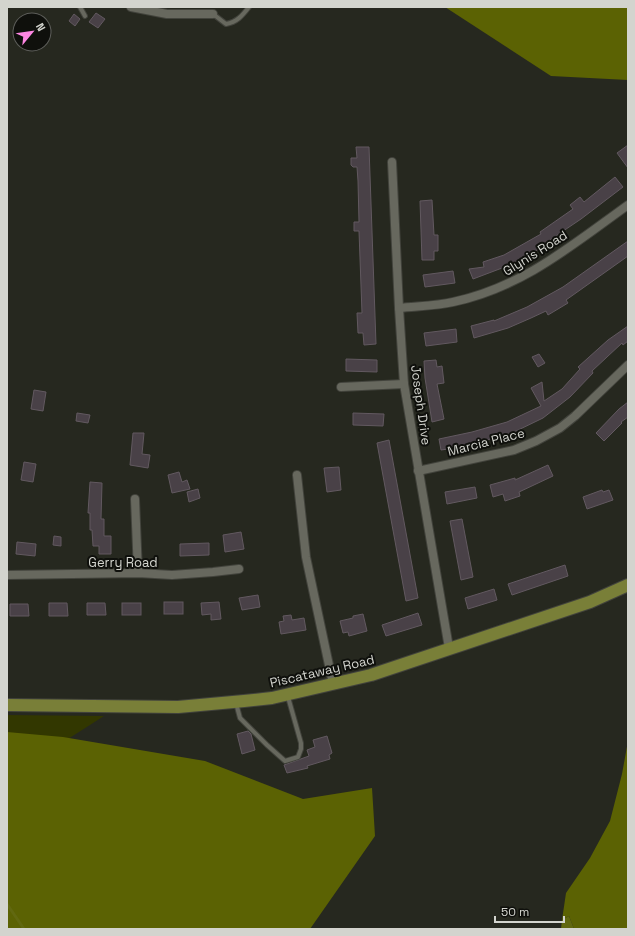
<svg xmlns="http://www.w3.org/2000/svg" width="635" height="936" font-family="'Space Grotesk',sans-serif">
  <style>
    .green { fill: #323700 }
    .forest { fill: #5b6203 }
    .water { fill: #616810 }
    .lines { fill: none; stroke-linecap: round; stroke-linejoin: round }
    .stream { stroke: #616810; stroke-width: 3 }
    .building { fill: #494147; stroke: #625960 }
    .service-casing { stroke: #42433c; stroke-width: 6 }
    .minor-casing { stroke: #42433c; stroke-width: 10 }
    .primary-casing { stroke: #42433c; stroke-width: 14 }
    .service { stroke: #67685e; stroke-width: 4 }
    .minor { stroke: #67685e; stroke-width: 8 }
    .primary { stroke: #797f38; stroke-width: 12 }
    .labels { text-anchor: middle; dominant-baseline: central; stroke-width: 4; stroke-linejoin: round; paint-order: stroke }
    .street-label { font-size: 13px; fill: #d3d4ce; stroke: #0f100c }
  </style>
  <rect width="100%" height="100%" fill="#26281f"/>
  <path class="green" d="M 7,715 L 104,716 L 7,778 Z"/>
  <g class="forest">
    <path d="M 445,7 L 628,7 L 628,80 L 551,76 Z"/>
    <path d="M 7,732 L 63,737 L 205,761 L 303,799 L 372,788 L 375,836 L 310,929 L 7,929 Z"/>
    <path d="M 628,741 L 628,929 L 574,929 L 569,916 L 562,920 L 566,893 L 590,858 L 610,821 L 622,774 Z"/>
  </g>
  <path class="water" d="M 569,916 L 574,929 L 561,929 L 562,920 Z"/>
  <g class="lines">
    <path class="stream" d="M 7,904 L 24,929"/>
  </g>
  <g class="building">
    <path d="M 96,13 L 105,19 L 98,28 L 89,22 Z"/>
    <path d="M 74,14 L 80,19 L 75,26 L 69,21 Z"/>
    <path d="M 628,145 L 628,168 L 617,153 Z"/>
    <path d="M 356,147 L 369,147 L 376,344 L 364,345 L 363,333 L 358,333 L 357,313 L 362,313 L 359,231 L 354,231 L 354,222 L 359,222 L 358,181 L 357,167 L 353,167 L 351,165 L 351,158 L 357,158 Z"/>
    <path d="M 615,177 L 623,187 L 581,219 L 538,248 L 539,249 L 510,265 L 473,279 L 469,269 L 484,267 L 483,262 L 504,255 L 541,234 L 540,232 L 573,209 L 570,205 L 580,197 L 584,202 Z"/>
    <path d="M 432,200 L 434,235 L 438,235 L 438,251 L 434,251 L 434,260 L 422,260 L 420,201 Z"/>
    <path d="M 628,241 L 628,256 L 566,300 L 568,303 L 548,315 L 546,311 L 531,318 L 508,328 L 474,338 L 471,326 L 494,320 L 494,321 L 527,307 L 563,287 Z"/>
    <path d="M 453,271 L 455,283 L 425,287 L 423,275 Z"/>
    <path d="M 628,326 L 628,341 L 623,345 L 622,343 L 592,371 L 593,373 L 570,397 L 543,418 L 512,433 L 462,447 L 441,450 L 439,439 L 472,432 L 507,422 L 541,406 L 531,388 L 542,382 L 544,401 L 562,389 L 580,369 L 578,367 L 608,340 Z"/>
    <path d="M 456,329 L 457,342 L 426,346 L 424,333 Z"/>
    <path d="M 539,354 L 545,363 L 538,367 L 532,357 Z"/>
    <path d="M 346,359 L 377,360 L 377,372 L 346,371 Z"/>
    <path d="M 436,360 L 437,367 L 442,366 L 444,383 L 437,384 L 444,419 L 432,422 L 425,378 L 424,361 Z"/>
    <path d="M 34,390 L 46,392 L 43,411 L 31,409 Z"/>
    <path d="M 628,402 L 628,417 L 621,422 L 622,423 L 604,441 L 596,433 L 619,409 Z"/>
    <path d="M 77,413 L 90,415 L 88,423 L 76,421 Z"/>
    <path d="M 353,413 L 384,414 L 383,426 L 353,425 Z"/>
    <path d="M 133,433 L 144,433 L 142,454 L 150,455 L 148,468 L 130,465 Z"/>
    <path d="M 389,440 L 418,598 L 406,601 L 377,443 Z"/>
    <path d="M 24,462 L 36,464 L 33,482 L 21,480 Z"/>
    <path d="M 548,465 L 553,476 L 519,492 L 520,496 L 505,501 L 503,494 L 493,497 L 490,485 L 508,480 L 515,478 L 515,480 Z"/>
    <path d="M 339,467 L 341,490 L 327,492 L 324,468 Z"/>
    <path d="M 179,472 L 182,482 L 187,480 L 190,489 L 172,493 L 168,475 Z"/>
    <path d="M 90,482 L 102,483 L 101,519 L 104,519 L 104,536 L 111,536 L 111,554 L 99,554 L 99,546 L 93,546 L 92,530 L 90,530 L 90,513 L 88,513 Z"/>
    <path d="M 475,487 L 477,498 L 447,504 L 445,492 Z"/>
    <path d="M 198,489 L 200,498 L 189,502 L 187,492 Z"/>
    <path d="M 602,490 L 603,492 L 609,490 L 613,500 L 587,509 L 583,497 Z"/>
    <path d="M 462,519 L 473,577 L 461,580 L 450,521 Z"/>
    <path d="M 241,532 L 244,549 L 225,552 L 223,535 Z"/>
    <path d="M 54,536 L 61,537 L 61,546 L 53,545 Z"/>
    <path d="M 17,542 L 36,544 L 35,556 L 16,554 Z"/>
    <path d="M 209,543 L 209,555 L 180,556 L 180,544 Z"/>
    <path d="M 565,565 L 568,576 L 512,595 L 508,584 Z"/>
    <path d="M 494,589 L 497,600 L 468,609 L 465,598 Z"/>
    <path d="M 258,595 L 260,607 L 242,610 L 239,598 Z"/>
    <rect x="164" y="602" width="19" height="12"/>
    <path d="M 219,602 L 221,619 L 211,620 L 211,614 L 202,615 L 201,603 Z"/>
    <path d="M 49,603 L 67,603 L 68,616 L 49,616 Z"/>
    <path d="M 87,603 L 105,603 L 106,615 L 87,615 Z"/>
    <rect x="122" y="603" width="19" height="12"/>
    <path d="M 10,604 L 28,604 L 29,616 L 10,616 Z"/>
    <path d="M 418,613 L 422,625 L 386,636 L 382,625 Z"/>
    <path d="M 363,614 L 367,631 L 349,636 L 348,632 L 343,633 L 340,621 L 353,618 L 353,616 Z"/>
    <path d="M 291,615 L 292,620 L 304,618 L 306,630 L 281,634 L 279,622 L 284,621 L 283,616 Z"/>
    <path d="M 248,731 L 251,734 L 255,750 L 242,754 L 237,734 Z"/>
    <path d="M 327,736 L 332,753 L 329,755 L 330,759 L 307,766 L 308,768 L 287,773 L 284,765 L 309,756 L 307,750 L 315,747 L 313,740 Z"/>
  </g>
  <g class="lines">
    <defs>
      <g id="service">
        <path d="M 80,7 L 85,16"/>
        <path d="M 213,14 L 226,24 C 237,22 242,16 249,7"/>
        <path d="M 236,703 L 240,718 L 267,745 L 285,761 L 298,757 L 301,749 L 301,743 L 288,697"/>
      </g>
      <g id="minor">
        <path d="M 131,7 L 167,14 L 213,14"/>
        <path d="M 392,162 L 399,308 L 404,384 L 449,648"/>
        <path d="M 399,308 C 417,306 436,306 453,302 C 523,287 572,245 628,205"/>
        <path d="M 341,387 L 404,384"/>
        <path d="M 418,471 L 514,450 L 536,441 L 560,428 L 575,416 L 628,365"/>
        <path d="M 297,475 L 306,557 L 333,684"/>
        <path d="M 135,499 L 138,573"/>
        <path d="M 7,575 L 138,573 L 172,575 L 213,572 L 239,569"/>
      </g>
      <path id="primary" d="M 7,705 L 178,707 L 244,701 L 272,698 L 371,675 L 590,602 L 628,585"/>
    </defs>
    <use href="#service" class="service-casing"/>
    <use href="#minor" class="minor-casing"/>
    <use href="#primary" class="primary-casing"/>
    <use href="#service" class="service"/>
    <use href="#minor" class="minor"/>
    <use href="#primary" class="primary"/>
  </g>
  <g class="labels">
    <g class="street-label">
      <text transform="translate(535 253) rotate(-32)">Glynis Road</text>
      <text transform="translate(421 405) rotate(82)">Joseph Drive</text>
      <text transform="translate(486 442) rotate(-14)">Marcia Place</text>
      <text x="123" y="562">Gerry Road</text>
      <text transform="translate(322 671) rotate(-13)">Piscataway Road</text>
    </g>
  </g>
  <rect width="635" height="936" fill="none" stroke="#d3d4ce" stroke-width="16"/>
  <g transform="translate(32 32) rotate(61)"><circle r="19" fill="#0f100c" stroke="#5d5e5a"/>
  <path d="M0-3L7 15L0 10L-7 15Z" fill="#fd86e2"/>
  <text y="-6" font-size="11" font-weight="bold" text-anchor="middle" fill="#d3d4ce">N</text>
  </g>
  <path d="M495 916v6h69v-6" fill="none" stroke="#d3d4ce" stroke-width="2"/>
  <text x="501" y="916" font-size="12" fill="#d3d4ce" stroke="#0f100c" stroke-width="3" paint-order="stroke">50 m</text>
</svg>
